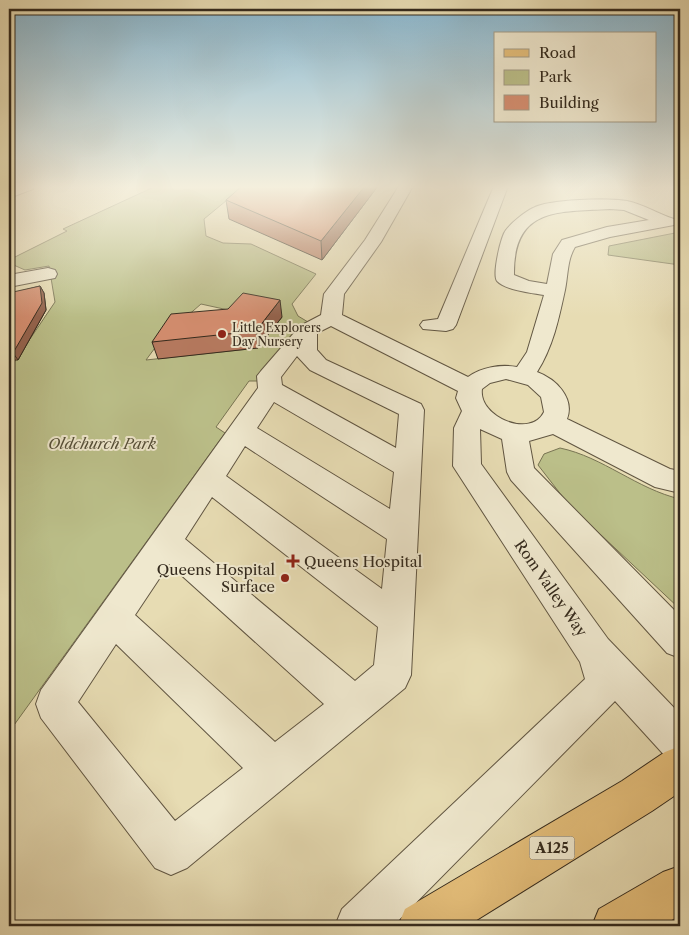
<svg xmlns="http://www.w3.org/2000/svg" width="689" height="935" font-family="'Libre Caslon Text',serif">
  <style>
    .green { fill: #bbbf89; stroke: #787453; fill-rule: evenodd }
    .lines { fill: none; stroke-linecap: round; stroke-linejoin: round }
    .minor-casing { stroke: #615642; stroke-width: 2 }
    .major-casing { stroke: #342a1d; stroke-width: 2 }
    .minor { fill: #efe8ce; fill-rule: evenodd }
    .major { fill: #e4be7a; fill-rule: evenodd }
    .wall { fill: #b77a60; stroke: #342a1d }
    .shaded-wall { fill: #95634e; stroke: #342a1d }
    .building { fill: #d58e70; stroke: #342a1d }
    .poi-dot { fill: #8f2418; stroke: #efe8ce; stroke-width: 2 }
    .labels { text-anchor: middle; dominant-baseline: central; stroke-width: 4; stroke-linejoin: round; paint-order: stroke }
    .far-poi-label { font-size: 12px; fill: #342a1d; stroke: #efe8ce; text-anchor: start }
    .shield { fill: #efe8ce; stroke: #6c6352; stroke-width: 1 }
    .shield-label { font-size: 14px; font-weight: bold; fill: #342a1d }
    .park-label { font-size: 15px; font-style: italic; fill: #564f38; stroke: #efe8ce }
    .poi-label { font-size: 15px; fill: #342a1d; stroke: #efe8ce; text-anchor: start }
    .street-label { font-size: 15px; fill: #342a1d; stroke: #efe8ce }
  </style>
  <rect width="100%" height="100%" fill="#e7dcb3"/>
  <filter id="stains"><feTurbulence type="fractalNoise" baseFrequency=".004" numOctaves="4"/><feColorMatrix values="0 0 0 0 .2 0 0 0 0 .09 0 0 0 0 .02 0 0 0 .5 -.17"/></filter>
  <radialGradient id="worn" r=".72"><stop offset=".6" stop-color="#630" stop-opacity="0"/><stop offset="1" stop-color="#630" stop-opacity=".3"/></radialGradient>
  <g class="green">
    <path d="M 156,186 L 244,186 L 204,219 L 206,236 L 223,243 L 251,244 L 316,274 L 292,304 L 298,316 L 308,322 L 261,381 L 249,381 L 216,427 L 225,433 L 9,732 L 9,370 L 55,302 L 49,266 L 25,270 L 9,263 L 9,260 L 67,231 L 63,229 ZM 201,304 L 242,313 L 258,348 L 146,360 L 163,337 Z"/>
    <path d="M 680,232 L 680,265 L 608,255 L 609,246 Z"/>
    <path d="M 560,448 C 603,457 637,489 680,499 L 680,609 L 569,505 L 538,465 L 544,454 Z"/>
  </g>
  <g class="lines">
    <defs>
      <g id="minor">
        <path d="M 15,186 L 35,186 L 33,189 L 9,198 L 9,189 Z"/>
        <path d="M 399,186 L 413,186 L 381,242 L 344,294 L 342,315 L 468,377 C 481,367 501,364 517,367 L 527,352 L 544,295 C 532,293 505,290 497,281 C 492,274 501,236 506,230 C 512,222 525,212 533,208 C 549,199 609,198 627,201 C 643,204 658,214 674,219 L 676,222 L 674,225 L 610,237 L 575,247 C 567,260 568,276 565,290 C 559,318 553,347 537,372 C 556,379 575,398 567,419 L 670,469 L 680,471 L 680,493 L 655,487 L 553,434 L 529,441 L 534,468 L 680,616 L 680,658 L 667,653 L 511,480 L 507,472 L 502,439 L 480,429 L 481,464 L 608,639 L 680,714 L 680,763 L 666,757 L 615,701 L 393,926 L 335,926 L 342,909 L 585,679 L 580,662 L 453,466 L 454,428 L 462,411 L 456,398 L 458,391 L 331,326 L 317,333 L 317,350 L 326,360 L 421,404 L 424,410 L 411,675 L 405,688 L 187,868 L 171,875 L 155,868 L 41,718 L 36,704 L 41,690 L 258,388 L 257,376 L 261,371 L 300,326 L 321,315 L 324,294 L 365,240 ZM 610,209 L 624,210 L 649,220 L 607,227 L 562,240 L 553,254 L 547,284 L 529,281 L 514,275 C 513,207 558,212 610,209 ZM 297,356 L 310,370 L 399,414 L 396,448 L 282,385 L 281,377 ZM 506,379 L 528,385 L 541,397 L 544,412 C 531,439 478,417 482,389 L 490,383 ZM 274,402 L 394,472 L 390,509 L 257,428 ZM 245,446 L 387,539 L 382,589 L 226,476 ZM 212,497 L 378,627 L 374,665 L 355,681 L 185,539 ZM 169,564 L 324,704 L 275,742 L 135,615 ZM 116,644 L 243,768 L 175,821 L 78,702 Z"/>
        <path d="M 494,186 L 508,186 L 456,325 L 453,329 L 446,331 L 423,329 L 420,325 L 423,321 L 438,319 Z"/>
        <path d="M 48,268 L 55,270 L 57,274 L 55,278 L 9,287 L 9,275 Z"/>
      </g>
      <g id="major">
        <path d="M 680,746 L 680,792 L 652,811 L 467,926 L 398,926 L 405,909 L 622,781 L 665,752 Z"/>
        <path d="M 680,866 L 680,915 L 662,926 L 592,926 L 599,909 L 663,872 Z"/>
      </g>
    </defs>
    <use href="#minor" class="minor-casing"/>
    <use href="#major" class="major-casing"/>
    <use href="#minor" class="minor"/>
    <use href="#major" class="major"/>
  </g>
  <g class="wall">
    <path d="M 378,186 L 322,260 L 229,219 L 226,200 Z"/>
    <path d="M 40,286 L 44,293 L 46,310 L 18,360 L 12,360 L 9,355 L 9,336 L 11,318 L 11,288 L 13,293 Z"/>
    <path d="M 282,317 L 258,348 L 158,359 L 152,342 Z"/>
  </g>
  <g class="shaded-wall">
    <path d="M 365,186 L 378,186 L 322,260 L 321,241 Z"/>
    <path d="M 9,284 L 11,288 L 16,306 L 12,299 Z"/>
    <path d="M 40,286 L 44,293 L 46,310 L 18,360 L 13,353 Z"/>
    <path d="M 280,300 L 282,317 L 258,348 L 256,331 Z"/>
    <path d="M 9,310 L 11,310 L 15,317 L 9,318 Z"/>
  </g>
  <g class="building">
    <path d="M 242,186 L 365,186 L 321,241 L 226,200 Z"/>
    <path d="M 9,286 L 12,299 L 13,292 L 40,286 L 42,303 L 13,353 L 9,353 L 9,336 L 11,310 L 9,310 Z"/>
    <path d="M 243,293 L 280,300 L 256,331 L 152,342 L 171,314 L 228,309 Z"/>
  </g>
  <linearGradient id="sky" x2="0" y2="1"><stop stop-color="#87b7d1"/><stop offset="0.59" stop-color="#f4efdd"/><stop offset="1" stop-color="#f4efdd" stop-opacity="0"/></linearGradient>
  <rect width="689" height="317" fill="url(#sky)"/>
  <g class="poi-dot">
    <circle cx="222" cy="334" r="5"/>
    <path d="M290.5 553.5h5v5h5v5h-5v5h-5v-5h-5v-5h5z"/>
    <circle cx="285" cy="578" r="5"/>
  </g>
  <g class="labels">
    <g class="far-poi-label">
      <text x="232" y="327">Little Explorers<tspan x="232" dy="14">Day Nursery</tspan></text>
    </g>
    <rect class="shield" x="529.5" y="836.5" width="45" height="23" rx="4"/>
    <g class="shield-label">
      <text x="552" y="848">A125</text>
    </g>
    <g class="park-label">
      <text x="102" y="443">Oldchurch Park</text>
    </g>
    <g class="poi-label">
      <text x="304" y="561">Queens Hospital</text>
      <text x="275" y="569" text-anchor="end">Queens Hospital<tspan x="275" dy="17">Surface</tspan></text>
    </g>
    <g class="street-label">
      <text transform="translate(551 588) rotate(55)">Rom Valley Way</text>
    </g>
  </g>
  <rect width="689" height="935" fill="none" stroke="#e7dcb3" stroke-width="30"/>
  <rect x="10" y="10" width="669" height="915" fill="none" stroke="#342a1d" stroke-width="2.5"/>
  <rect x="15" y="15" width="659" height="905" fill="none" stroke="#342a1d"/>
  <rect x="494" y="32" width="162" height="90" fill="#efe8ce" stroke="#a49c87"/>
  <rect x="504" y="49" width="25" height="8" fill="#e4be7a" stroke="#a49c87"/>
  <text x="539" y="58" font-size="15" fill="#342a1d">Road</text>
  <rect x="504" y="70" width="25" height="15" fill="#bbbf89" stroke="#a49c87"/>
  <text x="539" y="82" font-size="15" fill="#342a1d">Park</text>
  <rect x="504" y="95" width="25" height="15" fill="#d58e70" stroke="#a49c87"/>
  <text x="539" y="108" font-size="15" fill="#342a1d">Building</text>
  <rect width="100%" height="100%" filter="url(#stains)"/>
  <rect width="100%" height="100%" fill="url(#worn)"/>
</svg>
